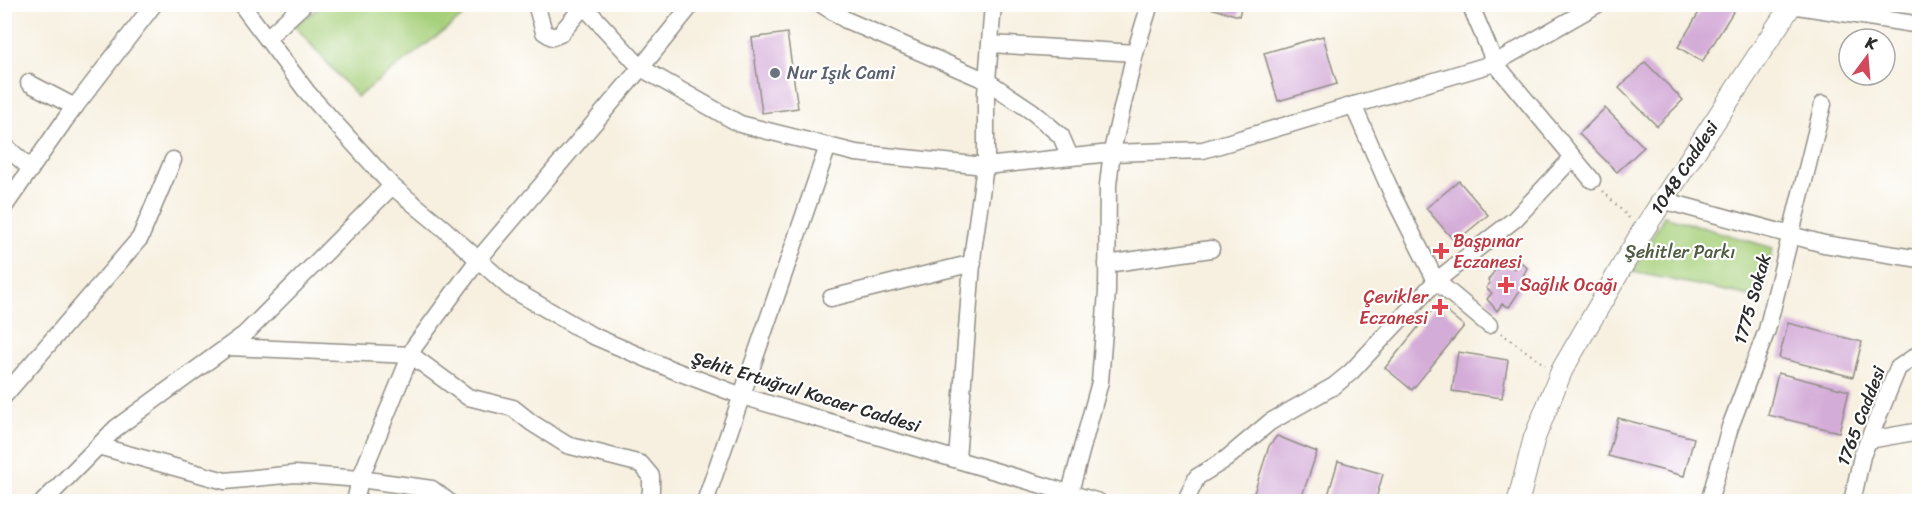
<svg xmlns="http://www.w3.org/2000/svg" width="1924" height="506" font-family="Sriracha,sans-serif">
  <style>
    .green { fill: #a7d07b; stroke: #697e53; stroke-width: 1.5 }
    .building { fill: #d4acd8 }
    .lines { fill: none; stroke-linecap: round; stroke-linejoin: round }
    .minor-casing { stroke: #918e86; stroke-width: 19 }
    .major-casing { stroke: #918e86; stroke-width: 23 }
    .path { stroke: #918e86; stroke-width: 2; stroke-dasharray: 1.5 4.5; stroke-linecap: butt }
    .minor { stroke: #fff; stroke-width: 16 }
    .major { stroke: #fff; stroke-width: 21 }
    .worship-dot { fill: #6b7280; stroke: #fff; stroke-width: 2 }
    .health-dot { fill: #e0444e; stroke: #fff; stroke-width: 2 }
    .labels { text-anchor: middle; dominant-baseline: central; stroke-width: 4.5; stroke-linejoin: round; paint-order: stroke }
    .worship-label { font-size: 18px; fill: #5b616d; stroke: #fff; text-anchor: start }
    .street-label { font-size: 18px; fill: #2b2b2b; stroke: #fff }
    .health-label { font-size: 18px; fill: #be3a42; stroke: #fff; text-anchor: start }
    .park-label { font-size: 18px; fill: #505d43; stroke: #fff }
  </style>
  <rect width="100%" height="100%" fill="#fff"/>
  <filter id="ink" filterUnits="userSpaceOnUse"><feTurbulence type="fractalNoise" baseFrequency=".0167" numOctaves="2"/><feDisplacementMap in="SourceGraphic" scale="12" xChannelSelector="R" yChannelSelector="G"/><feConvolveMatrix kernelMatrix="1 2 1 2 8 2 1 2 1" color-interpolation-filters="sRGB"/></filter>
  <filter id="wash" filterUnits="userSpaceOnUse"><feTurbulence type="fractalNoise" baseFrequency=".008" numOctaves="4" result="noise"/><feDisplacementMap in="SourceGraphic" scale="24" xChannelSelector="R" yChannelSelector="G"/><feGaussianBlur stdDeviation="1.35" result="paint"/><feColorMatrix in="noise" values="0 0 0 0 0 0 0 0 0 0 0 0 0 0 0 0 0 1.4 0 .05"/><feComposite in="paint" operator="in"/></filter>
  <g filter="url(#wash)">
    <rect width="100%" height="100%" fill="#f7f0e0"/>
    <g class="green">
      <path d="M 322,5 L 322,4 L 478,5 L 357,97 L 295,26 Z"/>
      <path d="M 1664,216 L 1773,248 L 1761,298 L 1633,272 Z"/>
    </g>
    <g id="blocks">
      <g class="building">
        <path d="M 1196,4 L 1242,4 L 1239,16 Z"/>
        <path d="M 1704,4 L 1738,4 L 1702,62 L 1678,47 Z"/>
        <path d="M 787,33 L 798,108 L 762,113 L 752,38 Z"/>
        <path d="M 1323,36 L 1337,84 L 1278,101 L 1264,53 Z"/>
        <path d="M 1645,62 L 1683,100 L 1657,126 L 1619,88 Z"/>
        <path d="M 1605,108 L 1644,147 L 1617,172 L 1579,134 Z"/>
        <path d="M 1459,181 L 1488,215 L 1455,242 L 1426,208 Z"/>
        <path d="M 1520,261 L 1527,268 L 1522,278 L 1525,283 L 1509,307 L 1502,304 L 1497,311 L 1487,299 L 1492,293 L 1486,288 L 1490,283 L 1488,280 L 1498,266 L 1504,266 L 1510,263 L 1514,269 Z"/>
        <path d="M 1437,304 L 1464,326 L 1412,390 L 1385,368 Z"/>
        <path d="M 1788,323 L 1862,342 L 1853,377 L 1779,358 Z"/>
        <path d="M 1458,352 L 1508,360 L 1502,398 L 1452,391 Z"/>
        <path d="M 1778,373 L 1849,391 L 1839,432 L 1768,415 Z"/>
        <path d="M 1618,418 L 1694,438 L 1684,476 L 1608,456 Z"/>
        <path d="M 1277,436 L 1317,452 L 1300,502 L 1259,502 L 1252,499 L 1269,446 Z"/>
        <path d="M 1338,461 L 1383,474 L 1375,502 L 1326,502 Z"/>
      </g>
    </g>
  </g>
  <g filter="url(#ink)">
    <use href="#blocks" fill-opacity="0" stroke="#918e86" stroke-width="1.5"/>
    <g class="lines">
      <defs>
        <g id="minor">
          <path d="M 241,4 L 307,92 L 392,186 L 443,228 L 510,288 L 591,335 L 673,370 L 742,396 L 1099,502"/>
          <path d="M 536,4 L 544,32 L 552,37 L 560,34 L 583,7"/>
          <path d="M 582,4 L 641,68 L 740,124 L 856,153 L 985,166 L 1111,153 L 1203,150 L 1495,63 L 1598,4"/>
          <path d="M 821,4 L 846,20 L 987,81 L 1033,112 L 1061,136 L 1070,157"/>
          <path d="M 1470,4 L 1495,63 L 1592,180"/>
          <path d="M 1791,5 L 1920,25"/>
          <path d="M 267,38 L 304,4"/>
          <path d="M 991,44 L 1135,53"/>
          <path d="M 29,83 L 75,107"/>
          <path d="M 1353,105 L 1393,196 L 1436,281 L 1489,325"/>
          <path d="M 4,145 L 31,169"/>
          <path d="M 1662,200 L 1824,244 L 1920,259"/>
          <path d="M 4,207 L 67,117 L 154,4"/>
          <path d="M 1107,264 L 1211,249"/>
          <path d="M 831,298 L 973,263"/>
          <path d="M 228,347 L 411,355 L 468,397 L 513,408 L 532,423 L 567,445 L 641,464 L 651,476 L 651,490 L 649,502"/>
          <path d="M 4,396 L 140,238 L 173,160"/>
          <path d="M 1869,440 L 1920,431"/>
          <path d="M 98,446 L 225,481 L 295,474 L 360,479 L 432,489 L 449,502"/>
          <path d="M 957,459 L 973,251 L 986,159 L 986,94 L 993,4"/>
          <path d="M 1070,492 L 1100,382 L 1107,292 L 1108,185 L 1112,151 L 1135,53 L 1150,4"/>
          <path d="M 43,502 L 116,428 L 245,334 L 392,186"/>
          <path d="M 355,502 L 360,479 L 414,347 L 478,260 L 644,64 L 692,4"/>
          <path d="M 705,502 L 828,146"/>
          <path d="M 1185,502 L 1197,477 L 1226,459 L 1270,422 L 1334,386 L 1351,372 L 1436,281 L 1515,219 L 1573,157"/>
          <path d="M 1709,502 L 1730,427 L 1767,330 L 1823,104"/>
          <path d="M 1852,502 L 1862,456 L 1898,368 L 1920,353"/>
        </g>
        <g id="major">
          <path id="s1" d="M 1518,502 L 1534,439 L 1562,370 L 1642,232 L 1792,4"/>
        </g>
      </defs>
      <use href="#minor" class="minor-casing"/>
      <use href="#major" class="major-casing"/>
      <g class="path">
        <path d="M 1603,191 L 1630,219"/>
        <path d="M 1501,333 L 1545,365"/>
      </g>
      <use href="#minor" class="minor"/>
      <use href="#major" class="major"/>
    </g>
  </g>
  <circle class="worship-dot" cx="775" cy="73" r="6"/>
  <g class="health-dot">
    <path d="M1438 242h6v6h6v6h-6v6h-6v-6h-6v-6h6z"/>
    <path d="M1503 276h6v6h6v6h-6v6h-6v-6h-6v-6h6z"/>
    <path d="M1437 298h6v6h6v6h-6v6h-6v-6h-6v-6h6z"/>
  </g>
  <g class="labels">
    <g class="worship-label">
      <text x="787" y="73">Nur Işık Cami</text>
    </g>
    <g class="street-label">
      <text stroke="none"><textPath href="#s1" startOffset="376">1048 Caddesi</textPath></text>
      <text transform="translate(1752 299) rotate(-74)">1775 Sokak</text>
      <text transform="translate(806 392) rotate(17)">Şehit Ertuğrul Kocaer Caddesi</text>
      <text transform="translate(1861 416) rotate(-69)">1765 Caddesi</text>
    </g>
    <g class="health-label">
      <text x="1453" y="241">Başpınar<tspan x="1453" dy="21">Eczanesi</tspan></text>
      <text x="1520" y="285">Sağlık Ocağı</text>
      <text x="1428" y="297" text-anchor="end">Çevikler<tspan x="1428" dy="21">Eczanesi</tspan></text>
    </g>
    <g class="park-label">
      <text x="1680" y="252">Şehitler Parkı</text>
    </g>
  </g>
  <rect width="1924" height="506" fill="none" stroke="#fff" stroke-width="24"/>
  <g transform="translate(1867 57) rotate(16)"><circle r="28" fill="#ffffff" stroke="#aaaaaa" stroke-width="1.5"/>
  <path d="M0-4.5L10 22L0 15L-10 22Z" fill="#d1495b"/>
  <text y="-9" font-size="16" font-weight="bold" text-anchor="middle" fill="#2b2b2b">K</text>
  </g>
</svg>
